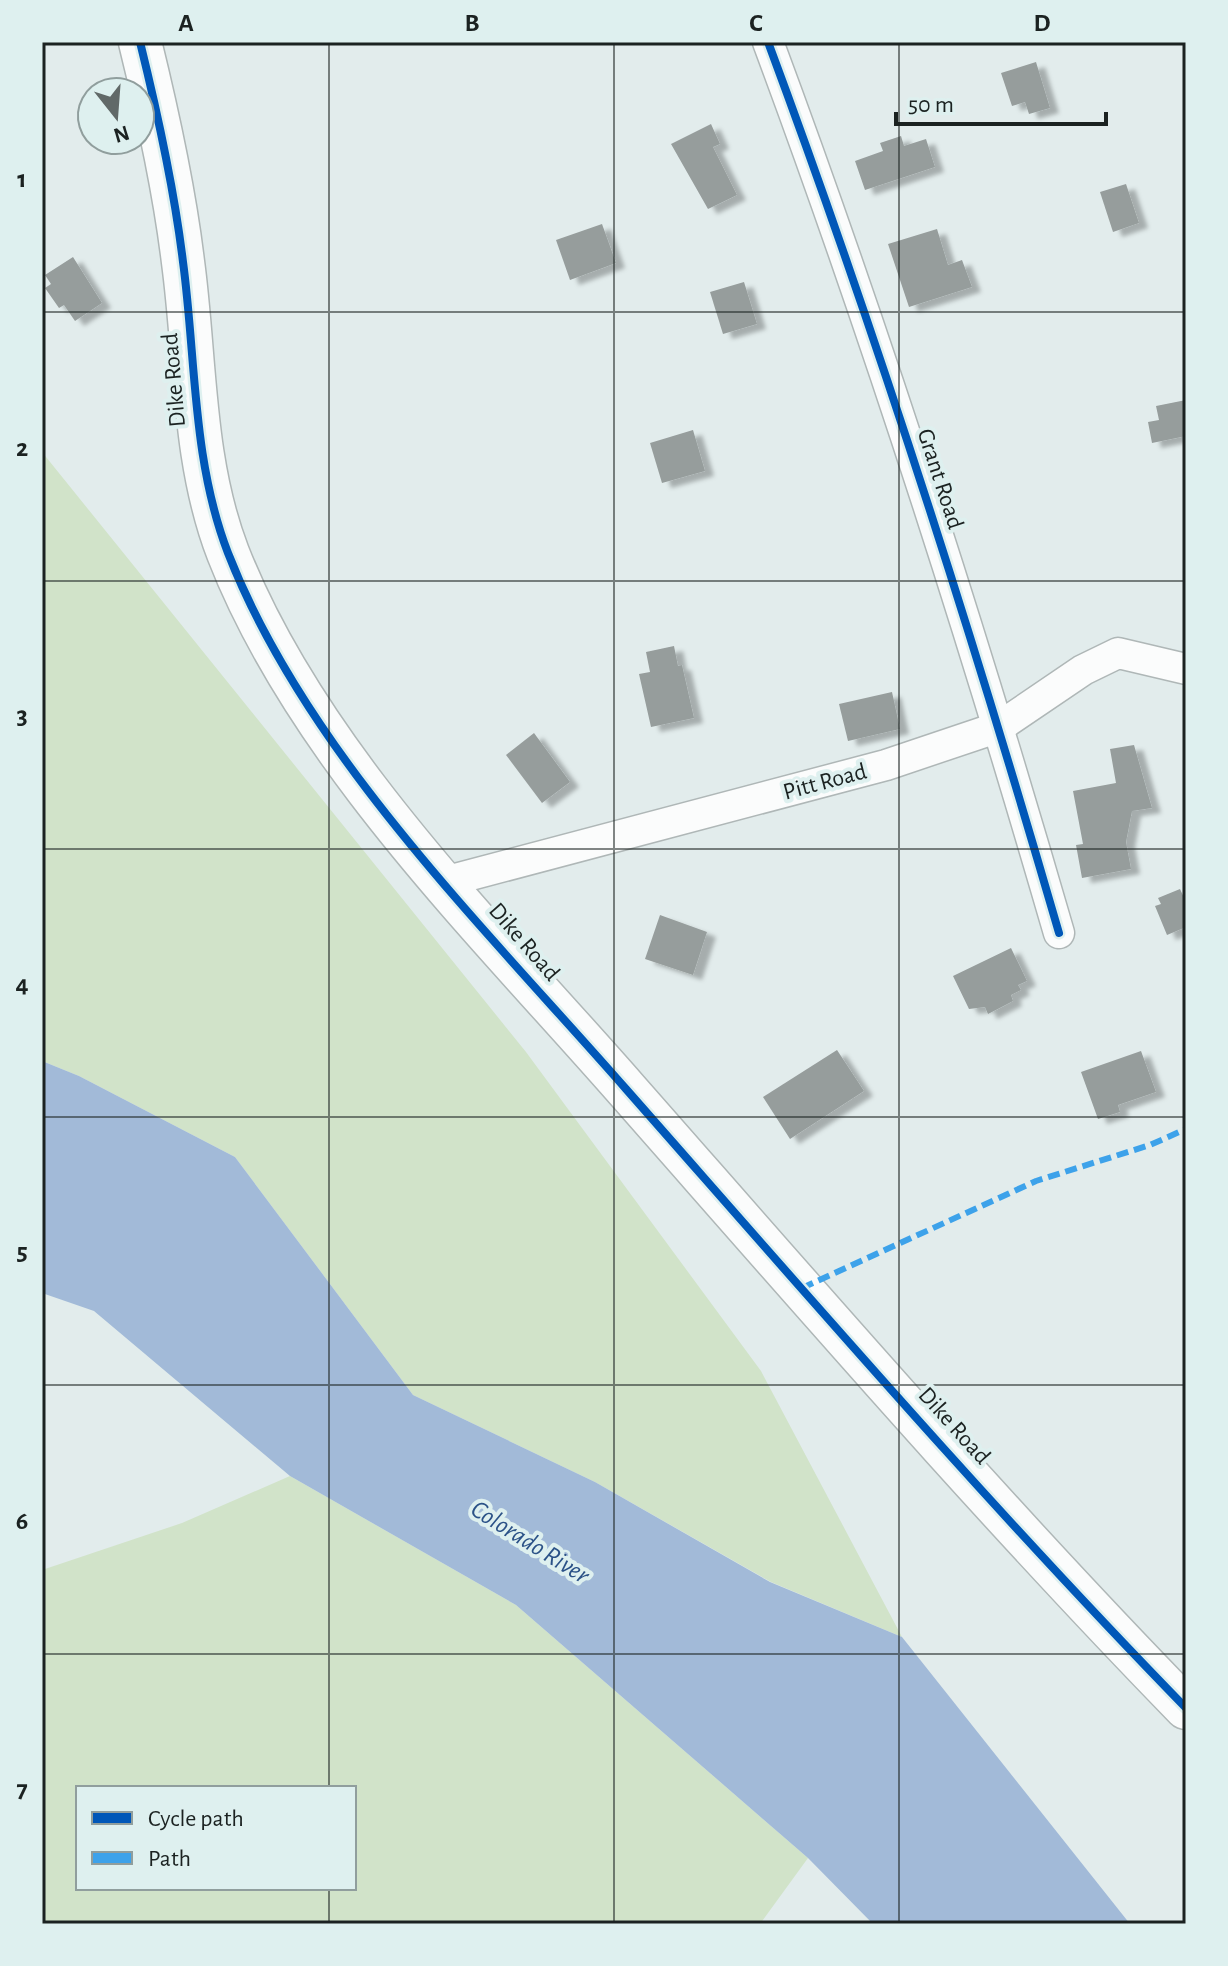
<svg xmlns="http://www.w3.org/2000/svg" width="1228" height="1966" font-family="'Alegreya Sans',sans-serif">
  <style>
    .green { fill: #d1e3c9; fill-rule: evenodd }
    .water { fill: #a2bad8 }
    .building { fill: #969d9c; filter: url(#shadow) }
    .lines { fill: none; stroke-linecap: round; stroke-linejoin: round }
    .street-casing { stroke: #afb7b7; stroke-width: 33 }
    .secondary-casing { stroke: #afb7b7; stroke-width: 45 }
    .street { stroke: #fbfcfc; stroke-width: 30 }
    .secondary { stroke: #fbfcfc; stroke-width: 42 }
    .quiet { stroke: #3da2ea; stroke-width: 6; stroke-dasharray: 12 6; stroke-linecap: butt }
    .cycleway-casing { stroke: #def0ef; stroke-width: 13 }
    .cycleway { stroke: #0057b8; stroke-width: 8 }
    .grid { fill: none; stroke: #1b2221; stroke-width: 2; stroke-opacity: 0.55 }
    .labels { text-anchor: middle; dominant-baseline: central; stroke-width: 8; stroke-linejoin: round; paint-order: stroke }
    .street-label { font-size: 24px; fill: #1b2221; stroke: #def0ef }
    .water-label { font-size: 26px; font-style: italic; fill: #2b5287; stroke: #def0ef }
    .neatline { fill: none; stroke: #1b2221; stroke-width: 3 }
    .grid-label { font-size: 26px; text-anchor: middle; font-weight: bold; fill: #1b2221 }
  </style>
  <defs>
    <filter id="shadow"><feDropShadow dx="9" dy="5" stdDeviation="2" flood-color="#0004"/></filter>
  </defs>
  <rect width="100%" height="100%" fill="#e2ecec"/>
  <g class="green">
    <path d="M 42,452 L 526,1052 L 761,1371 L 902,1637 L 771,1582 L 595,1482 L 413,1395 L 235,1157 L 79,1076 L 42,1061 Z"/>
    <path d="M 290,1476 L 516,1605 L 808,1858 L 760,1924 L 42,1924 L 42,1570 L 182,1523 ZM 78,1788 L 354,1788 L 354,1888 L 78,1888 Z"/>
  </g>
  <path class="water" d="M 42,1061 L 79,1076 L 235,1157 L 413,1395 L 595,1482 L 770,1582 L 902,1637 L 1130,1924 L 873,1924 L 808,1858 L 516,1605 L 290,1476 L 94,1311 L 42,1293 Z"/>
  <g class="building">
    <path d="M 1036,62 L 1050,108 L 1029,114 L 1025,102 L 1012,106 L 1001,73 Z"/>
    <path d="M 711,124 L 720,144 L 713,147 L 737,195 L 708,209 L 671,144 Z"/>
    <path d="M 901,136 L 904,146 L 926,139 L 935,167 L 865,190 L 855,161 L 883,151 L 880,143 Z"/>
    <path d="M 1126,184 L 1139,223 L 1113,232 L 1100,192 Z"/>
    <path d="M 602,224 L 616,263 L 570,280 L 556,240 Z"/>
    <path d="M 937,229 L 948,265 L 962,260 L 972,287 L 909,307 L 888,244 Z"/>
    <path d="M 73,257 L 102,303 L 75,321 L 64,305 L 59,308 L 45,288 L 51,284 L 45,275 Z"/>
    <path d="M 744,282 L 757,324 L 723,334 L 710,292 Z"/>
    <path d="M 1186,400 L 1186,436 L 1152,443 L 1148,422 L 1159,420 L 1156,406 Z"/>
    <path d="M 693,430 L 705,471 L 662,483 L 650,443 Z"/>
    <path d="M 674,646 L 678,666 L 682,665 L 694,718 L 651,727 L 639,674 L 650,672 L 646,652 Z"/>
    <path d="M 892,692 L 900,729 L 848,741 L 839,704 Z"/>
    <path d="M 534,733 L 570,782 L 542,803 L 506,755 Z"/>
    <path d="M 1134,745 L 1152,808 L 1132,811 L 1126,842 L 1131,869 L 1082,878 L 1076,845 L 1083,844 L 1073,791 L 1116,783 L 1110,749 Z"/>
    <path d="M 1180,889 L 1186,902 L 1186,927 L 1167,935 L 1155,906 L 1161,904 L 1158,898 Z"/>
    <path d="M 660,915 L 707,932 L 693,975 L 645,959 Z"/>
    <path d="M 1011,948 L 1027,981 L 1018,985 L 1021,990 L 1011,995 L 1013,1001 L 988,1014 L 985,1007 L 969,1009 L 953,976 Z"/>
    <path d="M 837,1050 L 864,1091 L 790,1139 L 763,1097 Z"/>
    <path d="M 1141,1051 L 1156,1092 L 1118,1105 L 1120,1112 L 1098,1119 L 1081,1072 Z"/>
  </g>
  <g class="lines">
    <defs>
      <g id="street">
        <path d="M 768,42 C 877,335 972,633 1059,933"/>
        <path d="M 444,882 L 886,765 L 999,727 L 1083,670 L 1118,653 L 1186,669"/>
      </g>
      <path id="secondary" d="M 140,42 C 158,115 174,187 183,262 C 196,358 192,460 228,553 C 306,753 485,928 626,1089 C 810,1298 992,1509 1186,1708"/>
    </defs>
    <use href="#street" class="street-casing"/>
    <use href="#secondary" class="secondary-casing"/>
    <use href="#street" class="street"/>
    <use href="#secondary" class="secondary"/>
    <path class="quiet" d="M 802,1288 L 1036,1181 L 1150,1145 L 1186,1129"/>
    <defs>
      <g id="cycleway">
        <path d="M 140,42 C 158,115 174,187 183,262 C 196,358 192,460 228,553 C 306,753 485,928 626,1089 C 810,1298 992,1509 1186,1708"/>
        <path d="M 768,42 C 877,335 972,633 1059,933"/>
      </g>
    </defs>
    <use href="#cycleway" class="cycleway-casing"/>
    <use href="#cycleway" class="cycleway"/>
  </g>
  <path class="grid" d="M 329,42 L 329,1788M 614,42 L 614,1924M 899,42 L 899,1924M 42,312 L 1186,312M 42,581 L 1186,581M 42,849 L 1186,849M 42,1117 L 1186,1117M 42,1385 L 1186,1385M 42,1654 L 1186,1654M 329,1888 L 329,1924"/>
  <g class="labels">
    <g class="street-label">
      <text transform="translate(174 380) rotate(-95)">Dike Road</text>
      <text transform="translate(940 479) rotate(72)">Grant Road</text>
      <text transform="translate(825 782) rotate(-15)">Pitt Road</text>
      <text transform="translate(524 942) rotate(49)">Dike Road</text>
      <text transform="translate(954 1426) rotate(48)">Dike Road</text>
    </g>
    <g class="water-label">
      <text transform="translate(530 1542) rotate(32)">Colorado River</text>
    </g>
  </g>
  <rect width="1228" height="1966" fill="none" stroke="#def0ef" stroke-width="88"/>
  <rect x="76" y="1786" width="280" height="104" fill="#def0ef" stroke="#909e9d" stroke-width="2"/>
  <rect x="92" y="1812" width="40" height="12" fill="#0057b8" stroke="#909e9d" stroke-width="2"/>
  <text x="148" y="1826" font-size="24" fill="#1b2221">Cycle path</text>
  <rect x="92" y="1852" width="40" height="12" fill="#3da2ea" stroke="#909e9d" stroke-width="2"/>
  <text x="148" y="1866" font-size="24" fill="#1b2221">Path</text>
  <g transform="translate(116 116) rotate(163)"><circle r="38" fill="#def0ef" stroke="#909e9d" stroke-width="2"/>
  <path d="M0-6L14 30L0 20L-14 30Z" fill="#616968"/>
  <text y="-12" font-size="22" font-weight="bold" text-anchor="middle" fill="#1b2221">N</text>
  </g>
  <path d="M896 112v12h210v-12" fill="none" stroke="#1b2221" stroke-width="4"/>
  <text x="908" y="112" font-size="24" fill="#1b2221" stroke="#def0ef" stroke-width="6" paint-order="stroke">50 m</text>
  <rect x="44" y="44" width="1140" height="1878" class="neatline"/>
  <g class="grid-label">
    <text x="186" y="31">A</text>
    <text x="472" y="31">B</text>
    <text x="756" y="31">C</text>
    <text x="1042" y="31">D</text>
    <text x="22" y="187">1</text>
    <text x="22" y="456">2</text>
    <text x="22" y="724">3</text>
    <text x="22" y="992">4</text>
    <text x="22" y="1260">5</text>
    <text x="22" y="1529">6</text>
    <text x="22" y="1797">7</text>
  </g>
</svg>
